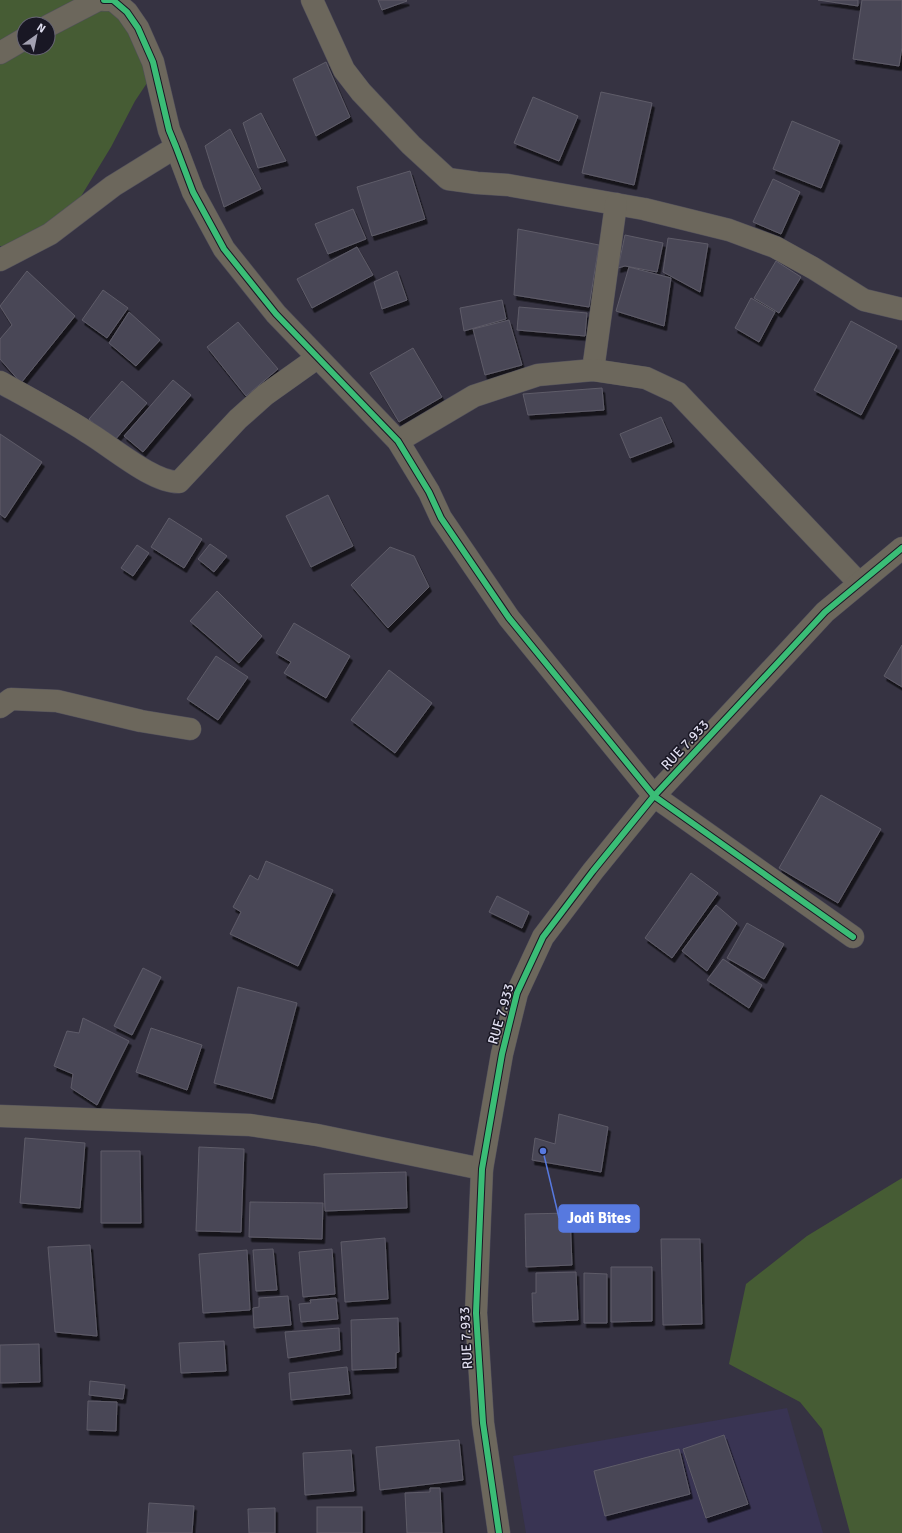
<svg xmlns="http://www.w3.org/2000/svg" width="902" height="1533" font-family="Signika,sans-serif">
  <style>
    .built { fill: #393453 }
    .green { fill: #465c34; fill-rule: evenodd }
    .building { fill: #4a4757; stroke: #5e5c68; filter: url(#shadow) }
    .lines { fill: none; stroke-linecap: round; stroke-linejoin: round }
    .minor-casing { stroke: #52505c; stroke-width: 23 }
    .tertiary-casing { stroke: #52505c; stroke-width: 23 }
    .minor { stroke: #6c675c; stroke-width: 22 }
    .tertiary { stroke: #6c675c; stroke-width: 22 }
    .cycleway-casing { stroke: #191724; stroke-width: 8 }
    .cycleway { stroke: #3abd76; stroke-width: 6 }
    .labels { text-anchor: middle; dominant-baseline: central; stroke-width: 3; stroke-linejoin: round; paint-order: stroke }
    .street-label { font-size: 14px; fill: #dedcee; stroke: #191724 }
    .leader { fill: none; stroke: #5779df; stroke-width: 1.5 }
    .callout-dot { fill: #5779df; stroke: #191724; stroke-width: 1.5 }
    .callout { fill: #5779df; stroke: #5779df; stroke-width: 1.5 }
    .callout-label { font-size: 15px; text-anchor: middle; font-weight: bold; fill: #fff }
  </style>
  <defs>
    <filter id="shadow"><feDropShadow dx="2.5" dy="4.5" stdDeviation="0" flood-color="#0009"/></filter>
  </defs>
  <rect width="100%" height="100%" fill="#363342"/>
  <path class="built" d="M 787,1408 L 823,1533 L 526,1533 L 513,1456 Z"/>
  <g class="green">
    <path d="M 0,0 L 115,0 L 155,71 L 135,101 L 111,147 L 66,221 L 23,251 L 0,246 ZM 24,24 L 48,24 L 48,48 L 24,48 Z"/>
    <path d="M 902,1178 L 902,1533 L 850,1533 L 822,1429 L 800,1402 L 729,1364 L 746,1284 L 807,1236 Z"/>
  </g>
  <g class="building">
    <path d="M 378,0 L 406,0 L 407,1 L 382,10 Z"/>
    <path d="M 818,0 L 858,0 L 858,6 Z"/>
    <path d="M 862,0 L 902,0 L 902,47 L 899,66 L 853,59 Z"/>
    <path d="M 326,62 L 350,117 L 316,136 L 293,79 Z"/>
    <path d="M 601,92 L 652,103 L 634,185 L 582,173 Z"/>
    <path d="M 533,97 L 578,116 L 559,161 L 514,143 Z"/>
    <path d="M 261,113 L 286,161 L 258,168 L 243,123 Z"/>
    <path d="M 792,121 L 840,141 L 821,188 L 773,169 Z"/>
    <path d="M 230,129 L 261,189 L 224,207 L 205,146 Z"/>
    <path d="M 410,171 L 425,219 L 372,236 L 357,187 Z"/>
    <path d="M 773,179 L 800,192 L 781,234 L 753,222 Z"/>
    <path d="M 353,209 L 366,239 L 328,254 L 315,224 Z"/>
    <path d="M 518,229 L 599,245 L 589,307 L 514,295 Z"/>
    <path d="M 625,235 L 663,243 L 657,272 L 625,266 L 618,268 Z"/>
    <path d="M 668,238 L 708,244 L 700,292 L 663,272 Z"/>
    <path d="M 357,247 L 373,275 L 312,308 L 297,279 Z"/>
    <path d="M 776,261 L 801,277 L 779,313 L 754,298 Z"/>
    <path d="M 629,267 L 671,278 L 664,326 L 616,311 Z"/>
    <path d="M 27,271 L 75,316 L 21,383 L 0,359 L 0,339 L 12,325 L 0,306 Z"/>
    <path d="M 397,271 L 407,300 L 382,309 L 374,282 Z"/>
    <path d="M 103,290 L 128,308 L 107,338 L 82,320 Z"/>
    <path d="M 751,298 L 775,312 L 759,342 L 735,328 Z"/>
    <path d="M 502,300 L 506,319 L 464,331 L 460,308 Z"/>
    <path d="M 519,307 L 587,313 L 585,336 L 517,330 Z"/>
    <path d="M 129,312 L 160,340 L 136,366 L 109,343 Z"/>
    <path d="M 509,320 L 522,365 L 485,375 L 473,329 Z"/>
    <path d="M 851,321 L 897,346 L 861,415 L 814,390 Z"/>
    <path d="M 238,322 L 278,369 L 246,396 L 207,347 Z"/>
    <path d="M 413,348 L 442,397 L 399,422 L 370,373 Z"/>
    <path d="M 173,380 L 191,395 L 143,452 L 124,436 Z"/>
    <path d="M 122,381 L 147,403 L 114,441 L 89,419 Z"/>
    <path d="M 602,388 L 604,410 L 528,415 L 523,394 Z"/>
    <path d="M 661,417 L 672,442 L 630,458 L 620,434 Z"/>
    <path d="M 0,434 L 42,462 L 5,518 L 0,514 Z"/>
    <path d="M 328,495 L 353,546 L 311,567 L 286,516 Z"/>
    <path d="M 169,518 L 202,539 L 184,568 L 151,547 Z"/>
    <path d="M 210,544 L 227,556 L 214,572 L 198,559 Z"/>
    <path d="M 137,545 L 149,553 L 133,576 L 121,568 Z"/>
    <path d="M 390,547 L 414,556 L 429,587 L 388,628 L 351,585 Z"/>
    <path d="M 217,591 L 262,636 L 239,663 L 190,621 Z"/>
    <path d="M 294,623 L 350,656 L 326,698 L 284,673 L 291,662 L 276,653 Z"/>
    <path d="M 902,645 L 902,687 L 884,676 Z"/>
    <path d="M 216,656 L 248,677 L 218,720 L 187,699 Z"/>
    <path d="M 389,670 L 432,703 L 395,753 L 351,720 Z"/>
    <path d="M 821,795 L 881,829 L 838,903 L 779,868 Z"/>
    <path d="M 266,861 L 333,890 L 298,966 L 230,934 L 241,912 L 233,907 L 250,875 L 258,880 Z"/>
    <path d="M 691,873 L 718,893 L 672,958 L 645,938 Z"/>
    <path d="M 497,896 L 529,912 L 522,928 L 489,912 Z"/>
    <path d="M 716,905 L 737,923 L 707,971 L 682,951 Z"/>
    <path d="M 747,923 L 784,944 L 764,979 L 727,958 Z"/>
    <path d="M 723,959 L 762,985 L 749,1008 L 707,980 Z"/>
    <path d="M 143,968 L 161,977 L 132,1035 L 114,1026 Z"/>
    <path d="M 238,987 L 297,1003 L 272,1099 L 214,1083 Z"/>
    <path d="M 83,1018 L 129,1041 L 97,1105 L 71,1088 L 73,1074 L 54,1066 L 67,1031 L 79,1033 Z"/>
    <path d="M 151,1028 L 202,1045 L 187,1090 L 136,1072 Z"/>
    <path d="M 559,1114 L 608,1127 L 601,1172 L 532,1160 L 535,1138 L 555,1144 Z"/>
    <path d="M 25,1138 L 85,1143 L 80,1208 L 20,1203 Z"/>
    <path d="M 199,1147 L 244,1149 L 241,1232 L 196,1231 Z"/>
    <path d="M 101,1151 L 140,1151 L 141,1223 L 101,1223 Z"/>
    <path d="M 406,1172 L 407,1208 L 325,1211 L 324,1174 Z"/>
    <path d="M 250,1202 L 323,1203 L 322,1239 L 249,1237 Z"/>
    <path d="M 570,1213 L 572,1265 L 526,1267 L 525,1214 Z"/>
    <path d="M 385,1238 L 388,1299 L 345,1302 L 341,1242 Z"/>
    <path d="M 661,1239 L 700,1239 L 702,1324 L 663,1325 Z"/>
    <path d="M 90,1245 L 97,1336 L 55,1332 L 48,1247 Z"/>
    <path d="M 273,1249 L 277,1290 L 256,1291 L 253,1250 Z"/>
    <path d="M 332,1249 L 335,1294 L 303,1297 L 299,1252 Z"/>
    <path d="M 247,1250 L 250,1310 L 203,1313 L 199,1254 Z"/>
    <path d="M 611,1267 L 652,1267 L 652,1321 L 611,1322 Z"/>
    <path d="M 576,1272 L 578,1320 L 533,1322 L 532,1293 L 536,1293 L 536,1273 Z"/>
    <path d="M 584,1273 L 607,1274 L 607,1323 L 584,1323 Z"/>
    <path d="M 288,1296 L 291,1325 L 254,1328 L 253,1308 L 259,1307 L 259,1298 Z"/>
    <path d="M 336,1298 L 338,1319 L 301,1322 L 299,1304 L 311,1303 L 310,1300 Z"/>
    <path d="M 398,1318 L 399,1352 L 396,1353 L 396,1368 L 352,1370 L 351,1320 Z"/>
    <path d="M 339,1328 L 340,1350 L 288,1358 L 285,1332 Z"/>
    <path d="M 224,1341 L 226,1371 L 181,1373 L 179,1343 Z"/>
    <path d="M 39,1344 L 40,1382 L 0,1383 L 0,1345 Z"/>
    <path d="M 347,1367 L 350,1394 L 291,1400 L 289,1373 Z"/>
    <path d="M 90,1381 L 125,1385 L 123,1399 L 89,1395 Z"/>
    <path d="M 88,1401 L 117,1402 L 116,1431 L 87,1430 Z"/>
    <path d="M 724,1435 L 748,1504 L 706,1518 L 683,1449 Z"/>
    <path d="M 459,1440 L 463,1480 L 380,1490 L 376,1447 Z"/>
    <path d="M 679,1449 L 690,1494 L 605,1516 L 594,1471 Z"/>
    <path d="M 351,1450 L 354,1491 L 305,1495 L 303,1453 Z"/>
    <path d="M 430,1488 L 440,1488 L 442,1533 L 407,1533 L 405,1493 L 430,1492 Z"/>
    <path d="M 149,1503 L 194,1506 L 192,1533 L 147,1533 Z"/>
    <rect x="317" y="1507" width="45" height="26"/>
    <path d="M 275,1508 L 275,1533 L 249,1533 L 248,1509 Z"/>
  </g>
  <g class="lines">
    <defs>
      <g id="minor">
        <path d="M 104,0 L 113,0 L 127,12 L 138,28 L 153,62 L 169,130 L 176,147 L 193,192 L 224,249 L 276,314 L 398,441 L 429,492 L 441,518 L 509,618 L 654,796 L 853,937"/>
        <path d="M 312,0 L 344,70 L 361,92 L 411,145 L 448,179 L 477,183 L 508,185 L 644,209 L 729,230 L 775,247 L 813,268 L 864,300 L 902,309"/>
        <path d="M 48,26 L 98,0"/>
        <path d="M 0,53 L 24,39"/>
        <path d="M 0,260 L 50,234 L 113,186 L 176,147"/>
        <path d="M 593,370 L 616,204"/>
        <path d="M 0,382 C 29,398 59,414 87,432 C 111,446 153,483 179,482 L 238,419 L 265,395 L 317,358"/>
        <path d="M 398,441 L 474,396 L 538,375 L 593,370 L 646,378 L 678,393 L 859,583"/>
        <path d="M 0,707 L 11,699 L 57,701 L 141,721 L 190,729"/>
        <path d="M 0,1116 L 250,1125 L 317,1135 L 482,1169"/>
      </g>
      <path id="tertiary" d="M 499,1533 L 483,1423 L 476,1313 L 482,1169 L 502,1054 L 517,993 L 543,937 L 593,871 L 654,796 L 825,612 L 902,548"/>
    </defs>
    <use href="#minor" class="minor-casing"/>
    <use href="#tertiary" class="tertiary-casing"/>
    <use href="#minor" class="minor"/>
    <use href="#tertiary" class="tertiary"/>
    <defs>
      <g id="cycleway">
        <path d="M 104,0 L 113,0 L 127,12 L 138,28 L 153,62 L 169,130 L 176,147 L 193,192 L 224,249 L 276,314 L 398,441 L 429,492 L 441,518 L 509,618 L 654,796 L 853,937"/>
        <path d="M 499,1533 L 483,1423 L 476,1313 L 482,1169 L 502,1054 L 517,993 L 543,937 L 593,871 L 654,796 L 825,612 L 902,548"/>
      </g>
    </defs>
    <use href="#cycleway" class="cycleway-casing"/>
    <use href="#cycleway" class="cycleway"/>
  </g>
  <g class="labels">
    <g class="street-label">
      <text transform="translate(685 745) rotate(-47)">RUE 7.933</text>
      <text transform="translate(501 1014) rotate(-74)">RUE 7.933</text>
      <text transform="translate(466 1338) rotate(-93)">RUE 7.933</text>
    </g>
  </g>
  <path class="leader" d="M543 1151L559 1218"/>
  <circle class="callout-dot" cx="543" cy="1151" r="4"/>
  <rect class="callout" x="559" y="1205" width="80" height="27" rx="4"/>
  <g class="callout-label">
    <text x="599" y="1223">Jodi Bites</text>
  </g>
  <g transform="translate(36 36) rotate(33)"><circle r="19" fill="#191724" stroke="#686675"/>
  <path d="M0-3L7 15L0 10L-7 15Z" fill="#a3a1b2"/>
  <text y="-6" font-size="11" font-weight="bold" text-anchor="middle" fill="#dedcee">N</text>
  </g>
</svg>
